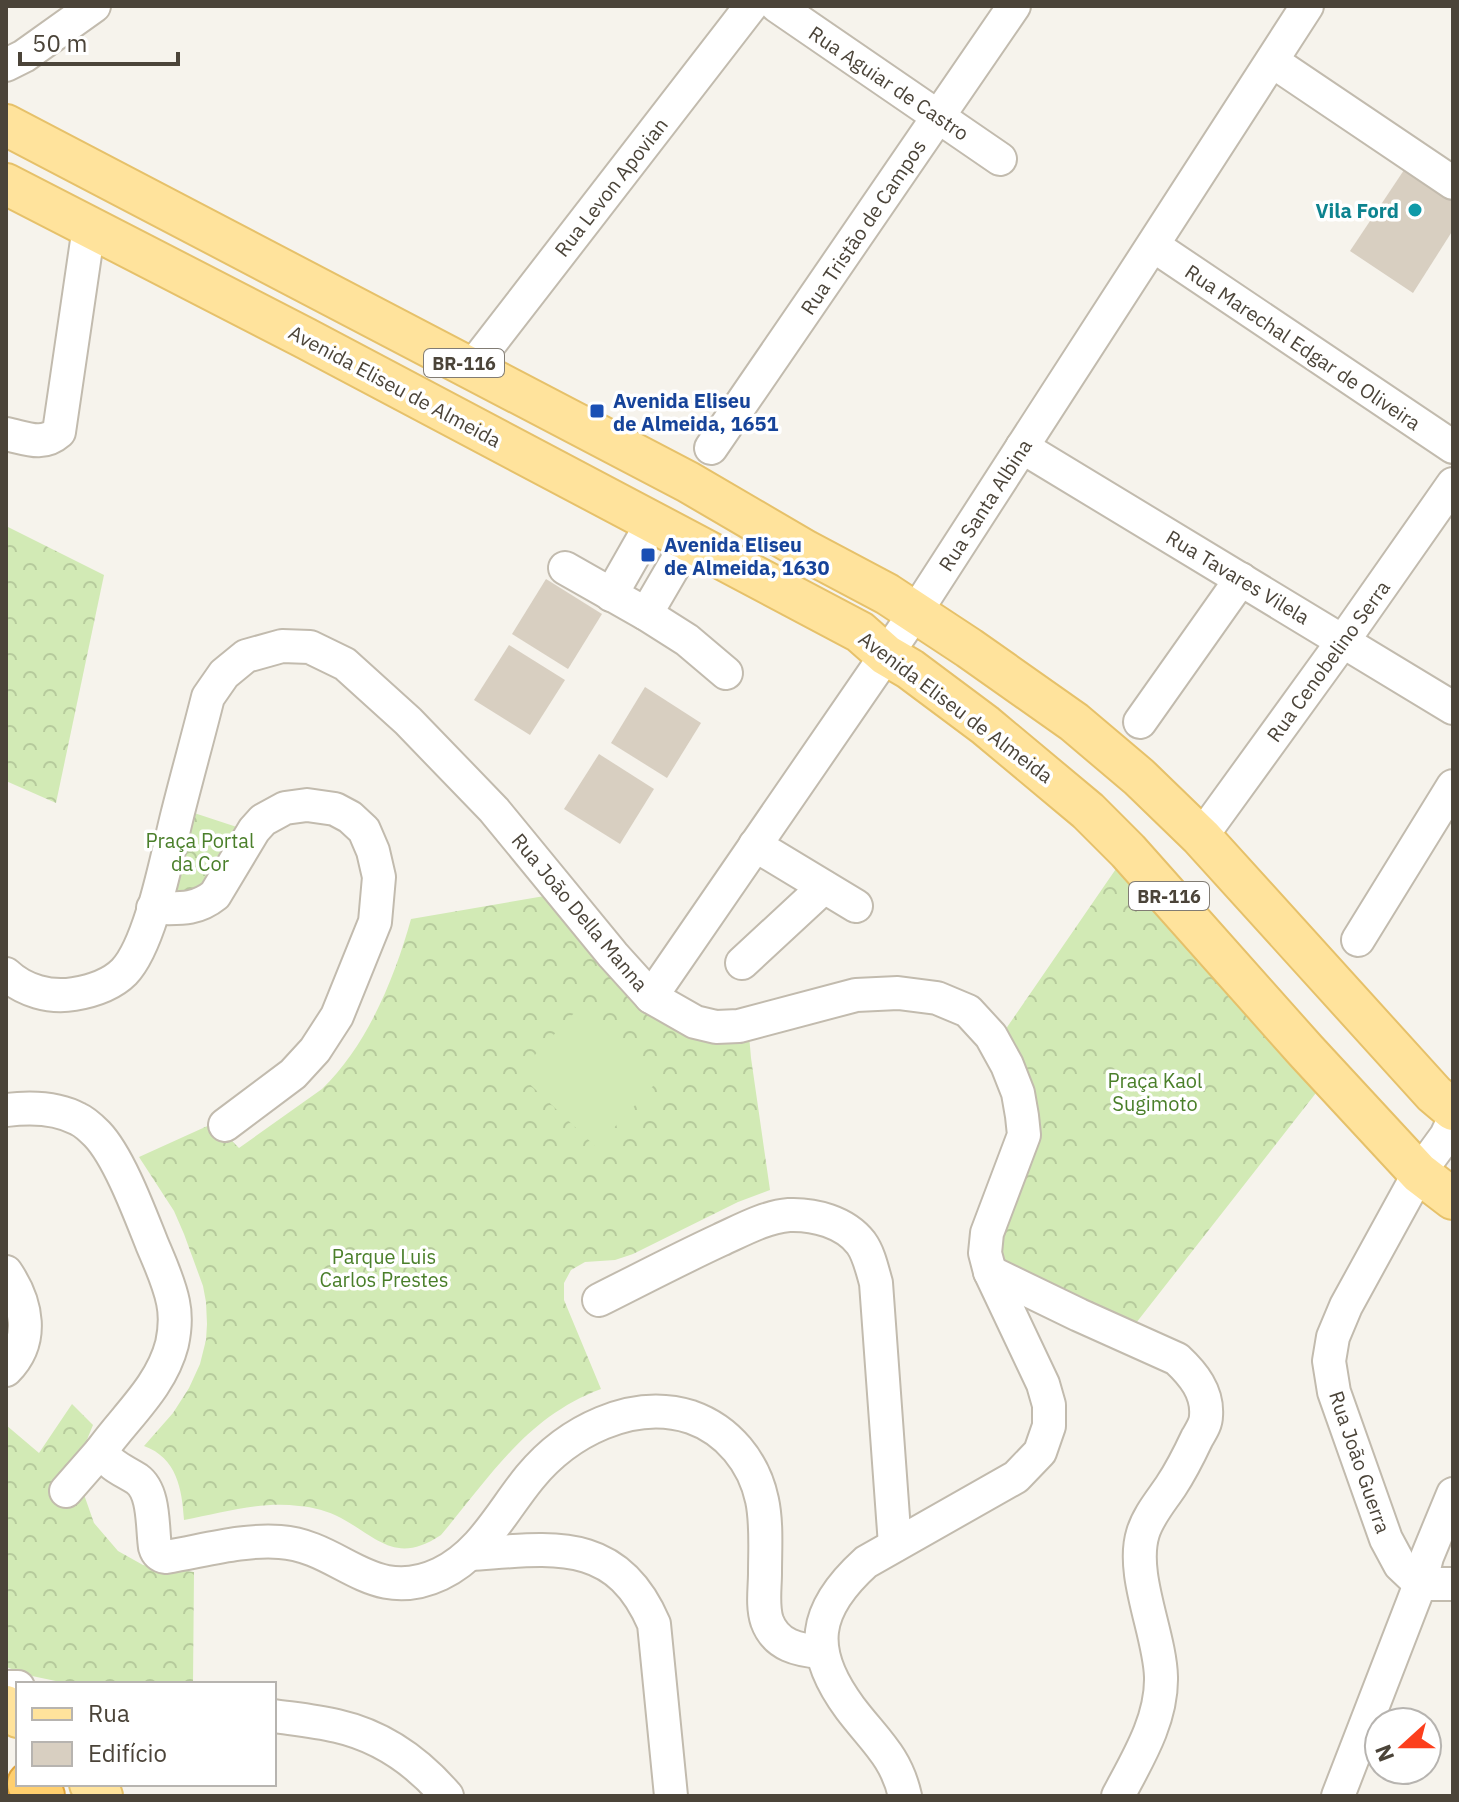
<svg xmlns="http://www.w3.org/2000/svg" width="1459" height="1802" font-family="'IBM Plex Sans',sans-serif">
  <style>
    .forest { fill: url(#forest-crowns) }
    .pitch { fill: #d2eab5 }
    .building { fill: #d8cfc1 }
    .lines { fill: none; stroke-linecap: round; stroke-linejoin: round }
    .minor-casing { stroke: #c2bbae; stroke-width: 36 }
    .major-casing { stroke: #e6c16a; stroke-width: 44 }
    .highway-casing { stroke: #e0a43c; stroke-width: 48 }
    .minor { stroke: #fff; stroke-width: 32 }
    .major { stroke: #ffe39c; stroke-width: 40 }
    .highway { stroke: #ffcf6e; stroke-width: 44 }
    .culture-dot { fill: #0f9aa8; stroke: #fff; stroke-width: 3 }
    .transit-dot { fill: #1a4fb4; stroke: #fff; stroke-width: 3 }
    .labels { text-anchor: middle; dominant-baseline: central; stroke-width: 7; stroke-linejoin: round; paint-order: stroke }
    .shield { fill: #fff; stroke: #817c74; stroke-width: 2 }
    .shield-label { font-size: 18px; font-weight: bold; fill: #4b4439 }
    .street-label { font-size: 20px; fill: #4b4439; stroke: #fff }
    .culture-label { font-size: 20px; font-weight: bold; fill: #0d838f; stroke: #fff; text-anchor: end }
    .transit-label { font-size: 20px; font-weight: bold; fill: #164399; stroke: #fff; text-anchor: start }
    .park-label { font-size: 20px; fill: #4a7f2a; stroke: #fff }
  </style>
  <defs>
    <pattern id="forest-crowns" width="20" height="18" patternUnits="userSpaceOnUse" patternTransform="scale(2)"><rect width="20" height="18" fill="#d2eab5"/><path d="M2 6a3 3 0 1 1 6 0M12 15a3 3 0 1 1 6 0" fill="none" stroke="#b6ca9c"/></pattern>
  </defs>
  <rect width="100%" height="100%" fill="#f6f3ec"/>
  <g class="forest">
    <path d="M 6,526 L 104,575 L 56,803 L 6,781 Z"/>
    <path d="M 179,808 L 249,831 L 214,893 L 155,902 Z"/>
    <path d="M 1120,863 L 1323,1084 L 1129,1332 L 995,1270 L 995,1236 L 1031,1125 L 1001,1036 Z"/>
    <path d="M 562,893 L 643,988 L 748,1023 L 751,1058 L 770,1190 L 738,1202 L 633,1254 L 615,1260 L 585,1262 L 571,1270 L 564,1283 L 564,1300 L 601,1389 C 526,1417 490,1477 441,1535 C 396,1565 378,1538 341,1518 C 328,1511 313,1507 299,1506 C 260,1501 222,1513 184,1520 C 182,1489 177,1458 144,1446 L 173,1413 L 189,1388 L 200,1364 L 206,1340 L 207,1324 L 206,1302 L 203,1286 L 184,1234 L 174,1211 L 139,1157 L 214,1123 L 239,1148 L 322,1089 C 367,1046 395,977 411,919 Z"/>
    <path d="M 72,1404 L 93,1425 L 75,1469 L 94,1523 L 118,1551 L 143,1565 L 194,1572 L 193,1684 L 70,1684 L 32,1676 L 6,1667 L 6,1425 L 39,1453 Z"/>
  </g>
  <path class="pitch" d="M 576,1011 L 654,1085 L 596,1147 L 518,1073 Z"/>
  <g class="building">
    <path d="M 1410,161 L 1453,190 L 1453,230 L 1413,293 L 1350,251 Z"/>
    <path d="M 546,579 L 602,614 L 568,669 L 512,634 Z"/>
    <path d="M 509,645 L 565,680 L 530,735 L 474,700 Z"/>
    <path d="M 645,687 L 701,723 L 667,778 L 611,743 Z"/>
    <path d="M 599,754 L 654,789 L 620,844 L 564,809 Z"/>
  </g>
  <g class="lines">
    <defs>
      <g id="minor">
        <path d="M 777,6 L 1000,159"/>
        <path d="M 1272,61 L 1453,183"/>
        <path d="M 6,65 L 24,56 L 94,6"/>
        <path d="M 1154,246 L 1453,447"/>
        <path d="M 472,367 L 751,6"/>
        <path d="M 6,434 C 26,438 42,447 59,432 L 89,227"/>
        <path d="M 1022,447 L 1453,708"/>
        <path d="M 711,448 L 1014,6"/>
        <path d="M 565,568 L 646,614 L 687,640 L 726,673"/>
        <path d="M 611,595 L 652,523"/>
        <path d="M 646,614 L 688,542"/>
        <path d="M 1140,722 L 1241,579"/>
        <path d="M 1201,837 L 1343,641 L 1453,484"/>
        <path d="M 755,845 L 856,906"/>
        <path d="M 153,908 C 178,908 195,911 215,895 L 254,830 L 263,820 L 285,808 L 307,805 L 335,809 L 350,817 L 364,830 L 373,851 L 379,877 L 375,922 L 337,1016 L 315,1050 L 293,1074 L 225,1125"/>
        <path d="M 1358,940 L 1453,786"/>
        <path d="M 742,963 L 824,887"/>
        <path d="M 6,974 C 24,991 50,998 74,994 C 92,991 111,985 124,972 C 151,944 167,856 177,816 C 187,776 198,737 208,697 L 224,674 L 246,656 L 282,646 L 310,647 L 345,664 L 408,721 L 494,810 L 613,955 L 651,997 L 695,1022 L 716,1027 L 739,1026 L 856,995 L 898,993 L 937,998 L 968,1011 L 991,1036 L 1007,1065 L 1018,1093 L 1022,1116 L 1024,1135 L 987,1233 L 985,1253 L 990,1272 L 1043,1384 L 1049,1405 L 1049,1426 L 1040,1452 L 1016,1477 L 866,1562 C 813,1610 807,1650 850,1708 C 874,1740 896,1756 905,1796"/>
        <path d="M 651,997 L 915,613 L 1307,6"/>
        <path d="M 6,1110 C 30,1107 56,1107 78,1119 C 85,1122 92,1129 97,1134 C 119,1157 140,1214 152,1244 C 160,1263 169,1282 173,1302 C 176,1316 175,1330 172,1344 C 161,1387 126,1416 101,1451 C 112,1467 121,1469 137,1479 C 155,1492 152,1527 155,1547 C 157,1554 160,1556 166,1557 C 203,1551 243,1539 280,1542 C 341,1546 372,1606 440,1574 C 482,1554 502,1511 530,1477 C 567,1432 632,1398 691,1417 C 728,1430 754,1462 762,1500 C 767,1523 765,1549 765,1573 C 765,1588 762,1606 767,1621 C 776,1646 799,1650 821,1652"/>
        <path d="M 1453,1121 L 1446,1136 L 1419,1173 L 1346,1306 L 1333,1337 L 1329,1361 L 1334,1392 L 1386,1539 L 1400,1565 L 1420,1584 L 1453,1584"/>
        <path d="M 6,1272 C 27,1303 35,1341 6,1370"/>
        <path d="M 990,1272 L 1079,1315 L 1177,1359 C 1193,1374 1208,1392 1206,1416 C 1206,1424 1201,1431 1197,1438 C 1189,1455 1181,1471 1171,1486 C 1161,1501 1148,1516 1143,1533 C 1130,1574 1160,1634 1161,1677 C 1162,1720 1137,1760 1118,1796"/>
        <path d="M 599,1300 C 639,1280 679,1259 720,1240 C 742,1230 765,1217 789,1215 C 814,1214 845,1222 861,1243 C 869,1254 872,1269 876,1283 L 895,1545"/>
        <path d="M 66,1491 L 101,1451"/>
        <path d="M 470,1554 C 551,1549 616,1535 654,1624 L 671,1796"/>
        <path d="M 6,1687 L 18,1687"/>
        <path d="M 274,1716 C 295,1719 316,1721 337,1726 C 381,1736 418,1762 447,1796"/>
        <path d="M 1338,1796 L 1420,1584 L 1427,1557 L 1453,1494"/>
      </g>
      <g id="major">
        <path d="M 6,125 L 688,482 L 806,551 L 887,594 L 969,648 L 1074,722 L 1139,777 L 1201,837 L 1434,1094 L 1453,1110"/>
        <path d="M 6,184 L 305,338 L 860,632 L 886,655 L 910,669 L 985,725 L 1088,811 L 1128,851 L 1306,1051 L 1419,1173 L 1453,1199"/>
        <path d="M 6,1706 L 18,1717"/>
        <path d="M 90,1784 L 102,1796"/>
      </g>
      <path id="highway" d="M 30,1784 L 42,1796"/>
    </defs>
    <use href="#minor" class="minor-casing"/>
    <use href="#major" class="major-casing"/>
    <use href="#highway" class="highway-casing"/>
    <use href="#minor" class="minor"/>
    <use href="#major" class="major"/>
    <use href="#highway" class="highway"/>
  </g>
  <circle class="culture-dot" cx="1415" cy="210" r="8"/>
  <g class="transit-dot">
    <rect x="589" y="403" width="16" height="16" rx="4"/>
    <rect x="640" y="547" width="16" height="16" rx="4"/>
  </g>
  <g class="labels">
    <g class="shield">
      <rect x="424" y="349" width="80" height="28" rx="6"/>
      <rect x="1129" y="882" width="80" height="28" rx="6"/>
    </g>
    <g class="shield-label">
      <text x="464" y="363">BR-116</text>
      <text x="1169" y="896">BR-116</text>
    </g>
    <g class="street-label">
      <text transform="translate(889 83) rotate(34)">Rua Aguiar de Castro</text>
      <text transform="translate(611 187) rotate(-52)">Rua Levon Apovian</text>
      <text transform="translate(863 227) rotate(-56)">Rua Tristão de Campos</text>
      <text transform="translate(1303 347) rotate(34)">Rua Marechal Edgar de Oliveira</text>
      <text transform="translate(395 386) rotate(28)">Avenida Eliseu de Almeida</text>
      <text transform="translate(985 505) rotate(-57)">Rua Santa Albina</text>
      <text transform="translate(1238 577) rotate(31)">Rua Tavares Vilela</text>
      <text transform="translate(1328 661) rotate(-54)">Rua Cenobelino Serra</text>
      <text transform="translate(956 707) rotate(37)">Avenida Eliseu de Almeida</text>
      <text transform="translate(580 912) rotate(50)">Rua João Della Manna</text>
      <text transform="translate(1360 1462) rotate(71)">Rua João Guerra</text>
    </g>
    <g class="culture-label">
      <text x="1399" y="210">Vila Ford</text>
    </g>
    <g class="transit-label">
      <text x="613" y="400">Avenida Eliseu<tspan x="613" dy="23">de Almeida, 1651</tspan></text>
      <text x="664" y="544">Avenida Eliseu<tspan x="664" dy="23">de Almeida, 1630</tspan></text>
    </g>
    <g class="park-label">
      <text x="200" y="840">Praça Portal<tspan x="200" dy="23">da Cor</tspan></text>
      <text x="1155" y="1080">Praça Kaol<tspan x="1155" dy="23">Sugimoto</tspan></text>
      <text x="384" y="1256">Parque Luis<tspan x="384" dy="23">Carlos Prestes</tspan></text>
    </g>
  </g>
  <rect width="1459" height="1802" fill="none" stroke="#4b4439" stroke-width="16"/>
  <rect x="16" y="1682" width="260" height="104" fill="#ffffff" stroke="#b7b4b0" stroke-width="2"/>
  <rect x="32" y="1708" width="40" height="12" fill="#ffe39c" stroke="#b7b4b0" stroke-width="2"/>
  <text x="88" y="1722" font-size="24" fill="#4b4439">Rua</text>
  <rect x="32" y="1742" width="40" height="24" fill="#d8cfc1" stroke="#b7b4b0" stroke-width="2"/>
  <text x="88" y="1762" font-size="24" fill="#4b4439">Edifício</text>
  <g transform="translate(1403 1746) rotate(249)"><circle r="38" fill="#ffffff" stroke="#b7b4b0" stroke-width="2"/>
  <path d="M0-6L14 30L0 20L-14 30Z" fill="#fc3f1d"/>
  <text y="-12" font-size="22" font-weight="bold" text-anchor="middle" fill="#4b4439">N</text>
  </g>
  <path d="M20 52v12h158v-12" fill="none" stroke="#4b4439" stroke-width="4"/>
  <text x="32" y="52" font-size="24" fill="#4b4439" stroke="#ffffff" stroke-width="6" paint-order="stroke">50 m</text>
</svg>
